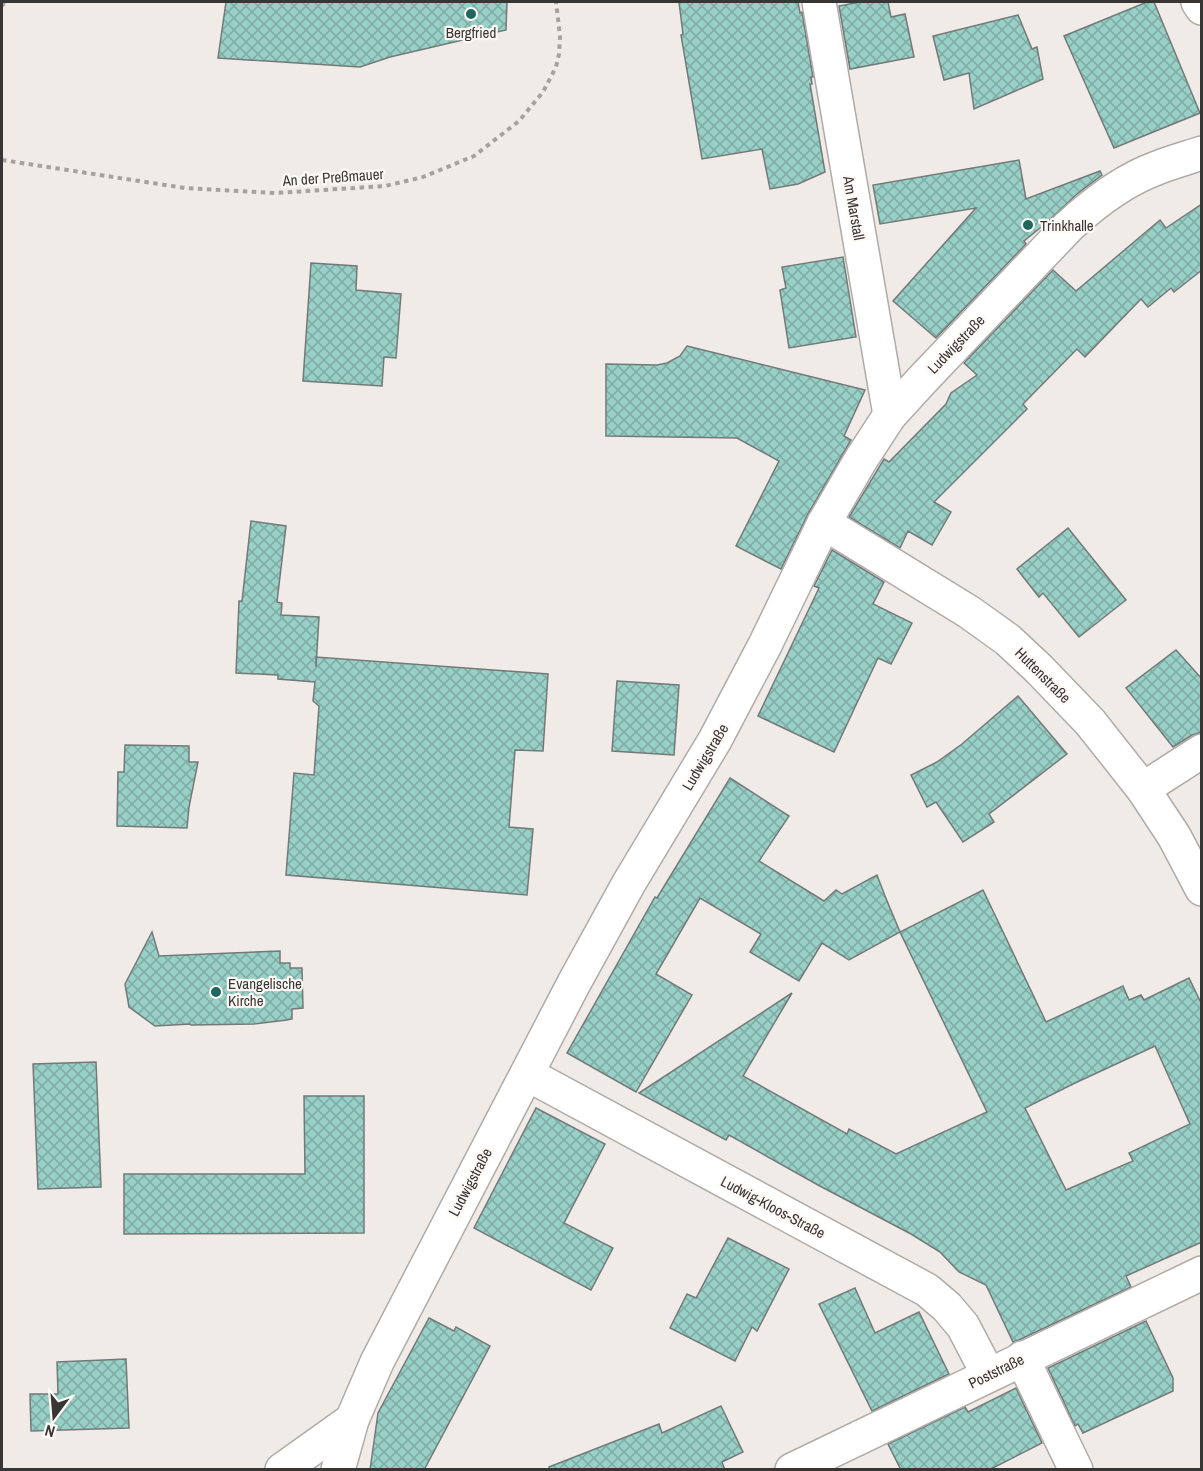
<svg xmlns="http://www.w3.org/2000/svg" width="1203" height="1471" font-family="'Archivo Narrow',sans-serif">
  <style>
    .building { fill: url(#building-cross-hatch); stroke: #737978; stroke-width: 1.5; fill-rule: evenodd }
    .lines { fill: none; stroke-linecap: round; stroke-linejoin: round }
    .minor-casing { stroke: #b0aba7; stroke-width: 36 }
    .major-casing { stroke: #b0aba7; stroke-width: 36 }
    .path { stroke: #a6a19f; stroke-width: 4; stroke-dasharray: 4.5 4.5; stroke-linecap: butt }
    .minor { stroke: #fff; stroke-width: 33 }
    .major { stroke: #fff; stroke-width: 33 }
    .poi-dot { fill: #1d675f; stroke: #fff9f5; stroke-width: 2 }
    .labels { text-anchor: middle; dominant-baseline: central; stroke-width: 4.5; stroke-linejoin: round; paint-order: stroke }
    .poi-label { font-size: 15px; fill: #383635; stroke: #fff9f5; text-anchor: start }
    .street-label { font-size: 15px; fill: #383635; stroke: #fff9f5 }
  </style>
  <defs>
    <pattern id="building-cross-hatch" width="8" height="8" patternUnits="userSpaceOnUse" patternTransform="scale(1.5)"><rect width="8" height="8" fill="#98d0c7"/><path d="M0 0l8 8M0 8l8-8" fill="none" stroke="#7daaa2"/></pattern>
  </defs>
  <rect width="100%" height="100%" fill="#f1ebe7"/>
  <g class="building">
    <path d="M 226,2 L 507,2 L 506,30 L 390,57 L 360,67 L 218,58 Z"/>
    <path d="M 679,2 L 798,2 L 800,13 L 802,12 L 813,77 L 811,77 L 812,84 L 810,84 L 825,172 L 798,184 L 770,189 L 762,149 L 702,159 L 681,35 L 683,34 Z"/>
    <path d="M 860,2 L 888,2 L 891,17 L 905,14 L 914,57 L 850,69 L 839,6 Z"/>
    <path d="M 1147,2 L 1154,2 L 1200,113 L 1114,148 L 1064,36 Z"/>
    <path d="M 1018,15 L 1032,49 L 1037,47 L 1043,79 L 974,109 L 969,73 L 944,80 L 933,36 Z"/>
    <path d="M 1019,160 L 1026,199 L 1100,171 L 1102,175 L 1077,194 L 1045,224 L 1024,241 L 1026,244 L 936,338 L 893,301 L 976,208 L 880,224 L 873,185 Z"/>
    <path d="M 1202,204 L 1202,270 L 1174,292 L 1171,288 L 1148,307 L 1141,299 L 1085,357 L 1077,349 L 1023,404 L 1027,409 L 934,502 L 951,512 L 932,545 L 908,531 L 900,548 L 849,517 L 884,459 L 889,462 L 946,404 L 951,393 L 977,375 L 964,363 L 1053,270 L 1076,291 L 1160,220 L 1166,228 Z"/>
    <path d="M 843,257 L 856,337 L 789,348 L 780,290 L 786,288 L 782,267 Z"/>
    <path d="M 311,263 L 357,266 L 356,290 L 401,294 L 396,358 L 384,357 L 382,386 L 303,381 Z"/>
    <path d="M 687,346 L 865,390 L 844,436 L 851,440 L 808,514 L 781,569 L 736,546 L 779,461 L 737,438 L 606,436 L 606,364 L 657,365 L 667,363 L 680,356 Z"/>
    <path d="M 251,521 L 286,526 L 277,602 L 282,603 L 281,615 L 319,617 L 316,667 L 316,657 L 548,674 L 543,751 L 515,750 L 509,827 L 533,829 L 527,895 L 286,875 L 294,773 L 314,775 L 319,706 L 313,701 L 315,682 L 278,679 L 278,675 L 236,673 L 239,601 L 242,601 Z"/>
    <path d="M 1068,528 L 1126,600 L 1079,637 L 1043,593 L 1039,597 L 1017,569 Z"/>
    <path d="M 832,550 L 884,582 L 873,604 L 912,623 L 891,664 L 878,658 L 834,752 L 758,716 L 819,588 L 814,586 Z"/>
    <path d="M 1176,650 L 1202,679 L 1202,732 L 1192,735 L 1173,747 L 1126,688 Z"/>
    <path d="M 617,681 L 679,685 L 674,755 L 612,751 Z"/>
    <path d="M 1018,696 L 1067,754 L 989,814 L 994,822 L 963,842 L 936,802 L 927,807 L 911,775 L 937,762 L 962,744 Z"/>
    <path d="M 125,745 L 189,746 L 189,762 L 198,762 L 189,807 L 187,828 L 117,826 L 118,772 L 124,772 Z"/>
    <path d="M 730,778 L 789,816 L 759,861 L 824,901 L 836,890 L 842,894 L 877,875 L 885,896 L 900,932 L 849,960 L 822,943 L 799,981 L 750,952 L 761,934 L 700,898 L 656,974 L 692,995 L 636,1092 L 567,1053 L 655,897 L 657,898 Z"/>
    <path d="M 983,890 L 1046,1022 L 1123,986 L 1129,1000 L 1141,995 L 1144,1000 L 1189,978 L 1202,1005 L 1202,1242 L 1126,1276 L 1131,1287 L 1019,1340 L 1013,1342 L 986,1285 L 959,1272 L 940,1252 L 911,1234 L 818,1185 L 729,1135 L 726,1140 L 639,1093 L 792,993 L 743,1076 L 847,1134 L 849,1129 L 896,1154 L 987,1112 L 900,932 ZM 1155,1046 L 1190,1124 L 1129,1153 L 1133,1161 L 1066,1190 L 1025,1108 L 1075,1083 Z"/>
    <path d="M 152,932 L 159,956 L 280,951 L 280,963 L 290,963 L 290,968 L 302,968 L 303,1008 L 292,1009 L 292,1019 L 287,1020 L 254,1024 L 191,1025 L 190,1024 L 155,1026 L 129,1007 L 125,984 Z"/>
    <path d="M 96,1062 L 101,1187 L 38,1189 L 33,1064 Z"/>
    <path d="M 304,1096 L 364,1096 L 364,1233 L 124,1234 L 124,1174 L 305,1174 Z"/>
    <path d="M 536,1108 L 605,1144 L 564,1223 L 613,1248 L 591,1290 L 474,1228 Z"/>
    <path d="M 728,1238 L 789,1269 L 757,1331 L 752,1327 L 735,1361 L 670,1328 L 687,1294 L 696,1298 Z"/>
    <path d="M 855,1288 L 875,1333 L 919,1312 L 949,1374 L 872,1411 L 819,1304 Z"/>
    <path d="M 429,1318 L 454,1331 L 456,1327 L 490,1346 L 424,1470 L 370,1470 L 378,1413 Z"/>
    <path d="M 1146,1321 L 1173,1378 L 1173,1391 L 1083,1433 L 1078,1424 L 1075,1426 L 1048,1368 Z"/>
    <path d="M 126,1359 L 129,1428 L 31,1431 L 30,1394 L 58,1394 L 57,1362 Z"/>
    <path d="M 1016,1388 L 1042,1443 L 989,1470 L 901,1470 L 888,1444 L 965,1407 L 968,1412 Z"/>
    <path d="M 721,1406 L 743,1452 L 722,1462 L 725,1470 L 550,1470 L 549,1467 L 659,1424 L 662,1433 Z"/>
  </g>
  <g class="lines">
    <defs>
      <g id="minor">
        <path d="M 819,2 L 890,415"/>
        <path d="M 1198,2 L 1202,8"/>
        <path d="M 824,523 L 969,612 L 1008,640 L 1039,669 L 1090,722 L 1143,789 L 1174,836 L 1202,889"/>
        <path d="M 1143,789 L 1202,751"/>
        <path d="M 527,1074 L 927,1290 L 947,1307 L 963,1326 L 988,1374"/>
        <path d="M 1022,1358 L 1076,1470"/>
        <path d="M 282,1470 L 352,1420"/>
        <path d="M 792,1470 L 1202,1273"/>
      </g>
      <path id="major" d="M 338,1470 L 352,1420 L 377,1362 L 574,983 L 629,883 L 715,740 L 765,645 L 824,523 L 860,461 L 890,415 L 924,378 L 1069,226 C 1095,202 1124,180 1157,168 C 1172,162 1187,158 1202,153"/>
    </defs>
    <use href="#minor" class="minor-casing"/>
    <use href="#major" class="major-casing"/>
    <g class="path">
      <path d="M 2,6 L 4,2"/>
      <path d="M 2,160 L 185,188 L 276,193 L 385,186 L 423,177 L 474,156 L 519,121 L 543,92 L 556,67 L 559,54 L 560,36 L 556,2"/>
    </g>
    <use href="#minor" class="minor"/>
    <use href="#major" class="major"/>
  </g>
  <g class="poi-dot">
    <circle cx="471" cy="14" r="6"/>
    <circle cx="1028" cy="225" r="6"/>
    <circle cx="216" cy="992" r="6"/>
  </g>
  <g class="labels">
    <g class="poi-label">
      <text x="471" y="32" text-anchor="middle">Bergfried</text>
      <text x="1040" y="225">Trinkhalle</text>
      <text x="228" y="983">Evangelische<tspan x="228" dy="17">Kirche</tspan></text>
    </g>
    <g class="street-label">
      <text transform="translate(333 177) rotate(-4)">An der Preßmauer</text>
      <text transform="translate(854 208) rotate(80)">Am Marstall</text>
      <text transform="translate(956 344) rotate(-46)">Ludwigstraße</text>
      <text transform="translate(1043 675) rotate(45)">Huttenstraße</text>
      <text transform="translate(705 757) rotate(-59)">Ludwigstraße</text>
      <text transform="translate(470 1182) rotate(-62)">Ludwigstraße</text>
      <text transform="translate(773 1207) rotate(28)">Ludwig-Kloos-Straße</text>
      <text transform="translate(996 1371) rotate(-26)">Poststraße</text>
    </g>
  </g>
  <rect width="1203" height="1471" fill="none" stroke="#383635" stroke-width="6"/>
  <g transform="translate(54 1417) rotate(196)" stroke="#fff9f5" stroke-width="4.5" paint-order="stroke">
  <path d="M0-4.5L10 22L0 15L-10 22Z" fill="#383635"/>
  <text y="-9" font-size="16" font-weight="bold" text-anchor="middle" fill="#383635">N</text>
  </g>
</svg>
